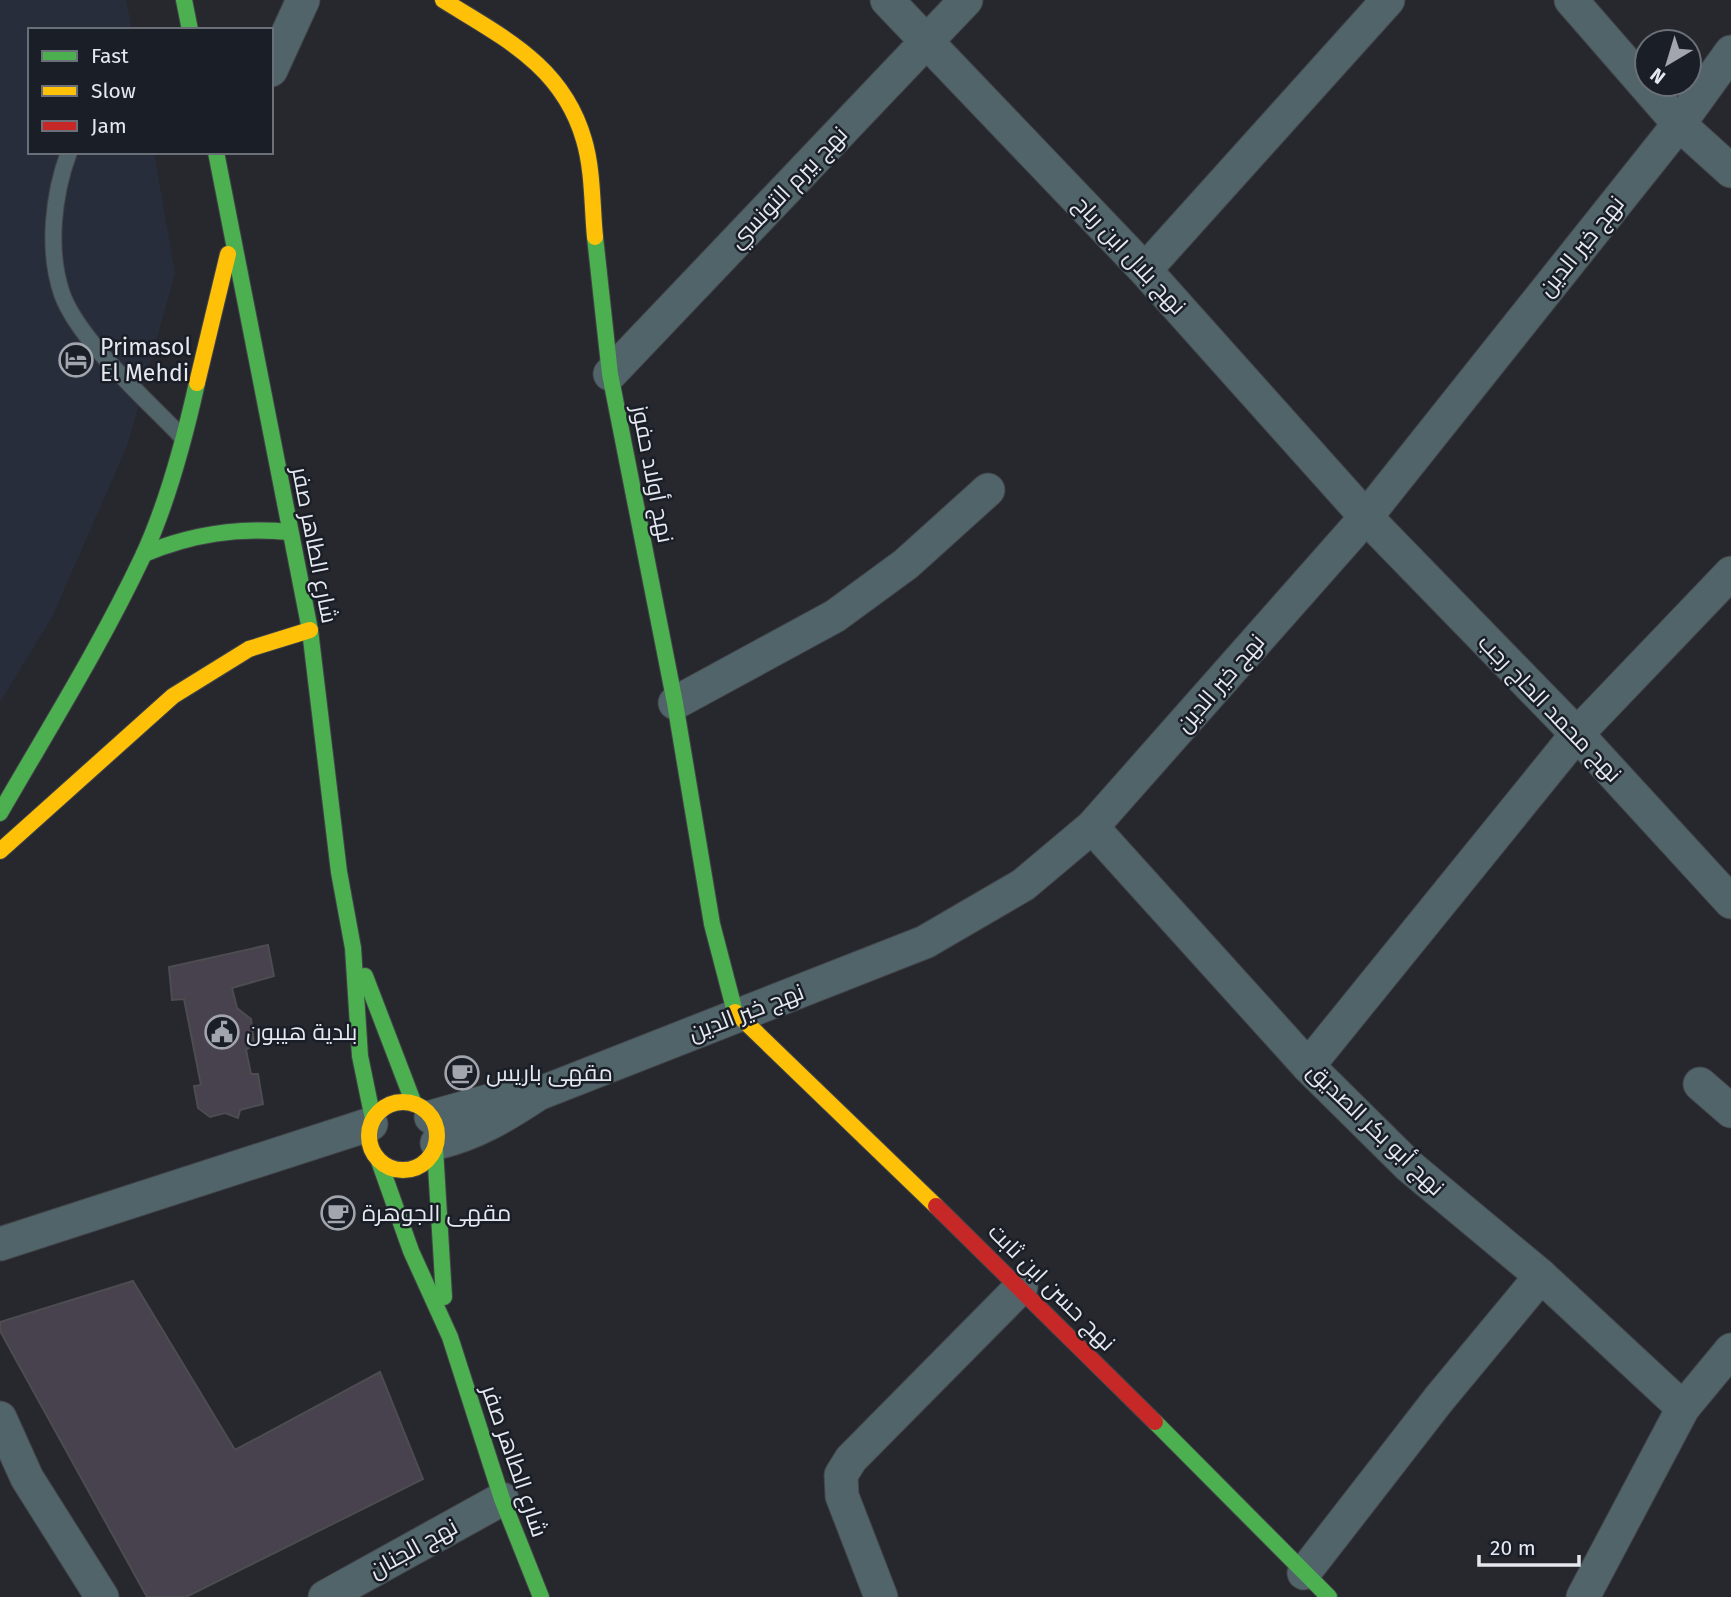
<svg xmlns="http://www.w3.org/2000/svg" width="1731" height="1597" font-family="'Fira Sans',Cairo,sans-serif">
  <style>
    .built { fill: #282d3c }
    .building { fill: #48424e; stroke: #4d4c51; stroke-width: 2 }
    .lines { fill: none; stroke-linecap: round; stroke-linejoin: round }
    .lane-casing { stroke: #424448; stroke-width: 18 }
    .street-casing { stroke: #424448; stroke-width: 35 }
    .fast-casing { stroke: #424448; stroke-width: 18 }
    .slow-casing { stroke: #424448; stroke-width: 18 }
    .jam-casing { stroke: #424448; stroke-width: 18 }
    .lane { stroke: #50646a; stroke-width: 16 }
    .street { stroke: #50646a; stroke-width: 33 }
    .fast { stroke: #4caf50; stroke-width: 16 }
    .slow { stroke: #ffc107; stroke-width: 16 }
    .jam { stroke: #c62828; stroke-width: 16 }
    .labels { text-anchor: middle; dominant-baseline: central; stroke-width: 5; stroke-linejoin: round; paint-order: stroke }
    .street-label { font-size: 23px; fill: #e5e8ef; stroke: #1a1e27 }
    .poi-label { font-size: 23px; fill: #e5e8ef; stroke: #1a1e27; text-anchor: start }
  </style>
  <rect width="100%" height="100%" fill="#26282e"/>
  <path class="built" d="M 0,0 L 126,0 L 132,30 L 30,30 L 30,152 L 154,152 L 175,273 L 127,446 L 52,617 L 0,702 Z"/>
  <g class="building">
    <path d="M 268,945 L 274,976 L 232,988 L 237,1008 L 251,1019 L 254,1044 L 246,1050 L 251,1074 L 258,1074 L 263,1104 L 240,1110 L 238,1118 L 225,1113 L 210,1117 L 198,1108 L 194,1086 L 201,1085 L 184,999 L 172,1000 L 169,967 Z"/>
    <path d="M 133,1281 L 235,1450 L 380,1372 L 423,1479 L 186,1597 L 147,1597 L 0,1331 L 0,1322 Z"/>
  </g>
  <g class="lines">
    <defs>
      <path id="lane" d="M 69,152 C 53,195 47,250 62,294 C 79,341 147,400 182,437"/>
      <g id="street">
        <path d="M 887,0 L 1145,270 L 1366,517 L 1577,734 L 1731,902"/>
        <path d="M 1571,0 L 1679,124 L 1731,171"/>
        <path d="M 271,70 L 303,0"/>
        <path d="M 1145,270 L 1388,0"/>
        <path d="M 610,374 L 966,0"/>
        <path d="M 675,703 L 835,616 L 906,564 L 988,490"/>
        <path d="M 1092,827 L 1308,1066 L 1409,1166 L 1541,1276 L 1683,1408"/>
        <path d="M 1308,1066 L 1577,734 L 1731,573"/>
        <path d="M 1700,1084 L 1731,1111"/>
        <path d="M 431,1117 L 499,1098 L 529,1095"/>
        <path d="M 437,1143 C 475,1134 505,1116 538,1094 L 925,942 L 1023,885 L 1092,827 L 1366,517 L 1679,124 L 1731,52"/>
        <path d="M 0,1244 L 371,1124"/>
        <path d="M 0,1418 L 27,1478 L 102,1597"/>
        <path d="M 1304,1573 L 1439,1399 L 1541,1276"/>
        <path d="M 325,1597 L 502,1499"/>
        <path d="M 881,1597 L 842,1496 L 841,1475 L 851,1459 L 1021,1287"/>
        <path d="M 1583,1597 L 1683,1408 L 1731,1350"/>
      </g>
      <g id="fast">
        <path d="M 184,0 L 190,30"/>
        <path d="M 216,152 L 310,630 L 339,872 L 353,948 L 360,1056 L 373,1119"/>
        <path d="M 595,237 L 610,374 L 675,703 L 712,924 L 735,1012"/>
        <path d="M 144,554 C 192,534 238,527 290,532"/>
        <path d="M 0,813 C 49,728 101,645 143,556 C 168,502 184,441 197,383"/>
        <path d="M 365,976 L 414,1104"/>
        <path d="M 435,1149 L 444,1297"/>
        <path d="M 379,1161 L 411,1251 L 450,1337 L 502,1499 L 541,1597"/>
        <path d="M 1155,1422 L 1329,1597"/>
      </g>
      <g id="slow">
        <path d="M 443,0 C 504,38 563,66 584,140 C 593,170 592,206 595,237"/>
        <path d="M 197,383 L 228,254"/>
        <path d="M 0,851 L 173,696 L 249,649 L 310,630"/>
        <path d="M 735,1012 L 936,1206"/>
        <circle cx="403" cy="1136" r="34"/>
      </g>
      <path id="jam" d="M 936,1206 L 1155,1422"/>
    </defs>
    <use href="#lane" class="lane-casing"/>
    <use href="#street" class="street-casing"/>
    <use href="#fast" class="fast-casing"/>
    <use href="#slow" class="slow-casing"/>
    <use href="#jam" class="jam-casing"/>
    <use href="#lane" class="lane"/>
    <use href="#street" class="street"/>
    <use href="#fast" class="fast"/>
    <use href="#slow" class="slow"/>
    <use href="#jam" class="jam"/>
  </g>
  <defs>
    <symbol id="hotel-ring" viewBox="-11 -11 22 22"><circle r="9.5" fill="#1a1e27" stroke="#a2a5ab" stroke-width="1.5"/><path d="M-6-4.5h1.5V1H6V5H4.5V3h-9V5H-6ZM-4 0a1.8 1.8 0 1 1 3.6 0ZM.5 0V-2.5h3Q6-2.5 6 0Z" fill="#a2a5ab"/></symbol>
    <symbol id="civic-ring" viewBox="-11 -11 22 22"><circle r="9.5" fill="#1a1e27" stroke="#a2a5ab" stroke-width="1.5"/><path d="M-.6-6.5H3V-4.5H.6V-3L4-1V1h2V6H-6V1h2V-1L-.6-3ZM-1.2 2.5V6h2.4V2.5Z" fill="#a2a5ab"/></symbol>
    <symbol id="cafe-ring" viewBox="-11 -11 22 22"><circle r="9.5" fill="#1a1e27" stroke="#a2a5ab" stroke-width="1.5"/><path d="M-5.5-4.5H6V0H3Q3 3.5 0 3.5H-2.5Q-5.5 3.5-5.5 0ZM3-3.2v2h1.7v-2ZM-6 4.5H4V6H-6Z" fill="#a2a5ab"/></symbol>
  </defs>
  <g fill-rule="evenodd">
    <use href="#hotel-ring" x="57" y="341" width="38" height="38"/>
    <use href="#civic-ring" x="203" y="1013" width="38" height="38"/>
    <use href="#cafe-ring" x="443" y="1054" width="38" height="38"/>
    <use href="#cafe-ring" x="319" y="1194" width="38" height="38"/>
  </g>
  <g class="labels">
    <g class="street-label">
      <text transform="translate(788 187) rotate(-46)">نهج بيرم التونسي</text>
      <text transform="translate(1581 246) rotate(-51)">نهج خير الدين</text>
      <text transform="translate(1130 255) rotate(47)">نهج بلال ابن رباح</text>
      <text transform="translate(653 474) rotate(79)">نهج أولاد حفوز</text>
      <text transform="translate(315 545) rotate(79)">شارع الطاهر صفر</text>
      <text transform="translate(1220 683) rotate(-49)">نهج خير الدين</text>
      <text transform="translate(1550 708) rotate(46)">نهج محمد الحاج رجب</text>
      <text transform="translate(746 1012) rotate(-21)">نهج خير الدين</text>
      <text transform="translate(1376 1129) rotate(44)">نهج أبو بكر الصديق</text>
      <text transform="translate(1052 1287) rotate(45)">نهج حسن ابن ثابت</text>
      <text transform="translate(515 1461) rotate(71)">شارع الطاهر صفر</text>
      <text transform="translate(413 1548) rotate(-29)">نهج الجنان</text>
    </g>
    <g class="poi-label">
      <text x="100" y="347">Primasol<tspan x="100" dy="26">El Mehdi</tspan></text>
      <text x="246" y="1032">بلدية هيبون</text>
      <text x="486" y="1073">مقهى باريس</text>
      <text x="362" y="1213">مقهى الجوهرة</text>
    </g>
  </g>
  <rect x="28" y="28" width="245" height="126" fill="#1a1e27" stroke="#6b6f77" stroke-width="2"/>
  <rect x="42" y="51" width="35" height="10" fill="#4caf50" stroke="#6b6f77" stroke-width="2"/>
  <text x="91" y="63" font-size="21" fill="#e5e8ef">Fast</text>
  <rect x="42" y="86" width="35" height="10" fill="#ffc107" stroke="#6b6f77" stroke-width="2"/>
  <text x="91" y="98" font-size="21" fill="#e5e8ef">Slow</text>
  <rect x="42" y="121" width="35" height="10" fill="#c62828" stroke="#6b6f77" stroke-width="2"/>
  <text x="91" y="133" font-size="21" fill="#e5e8ef">Jam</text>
  <g transform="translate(1668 63) rotate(218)"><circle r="33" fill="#1a1e27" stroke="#6b6f77" stroke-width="2"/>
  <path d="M0-5L12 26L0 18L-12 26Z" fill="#a2a5ab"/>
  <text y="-10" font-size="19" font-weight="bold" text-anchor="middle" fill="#e5e8ef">N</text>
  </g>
  <path d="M1479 1555v10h100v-10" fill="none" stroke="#e5e8ef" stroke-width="3.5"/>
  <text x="1490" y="1555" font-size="21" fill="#e5e8ef" stroke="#1a1e27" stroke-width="5" paint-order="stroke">20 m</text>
</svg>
